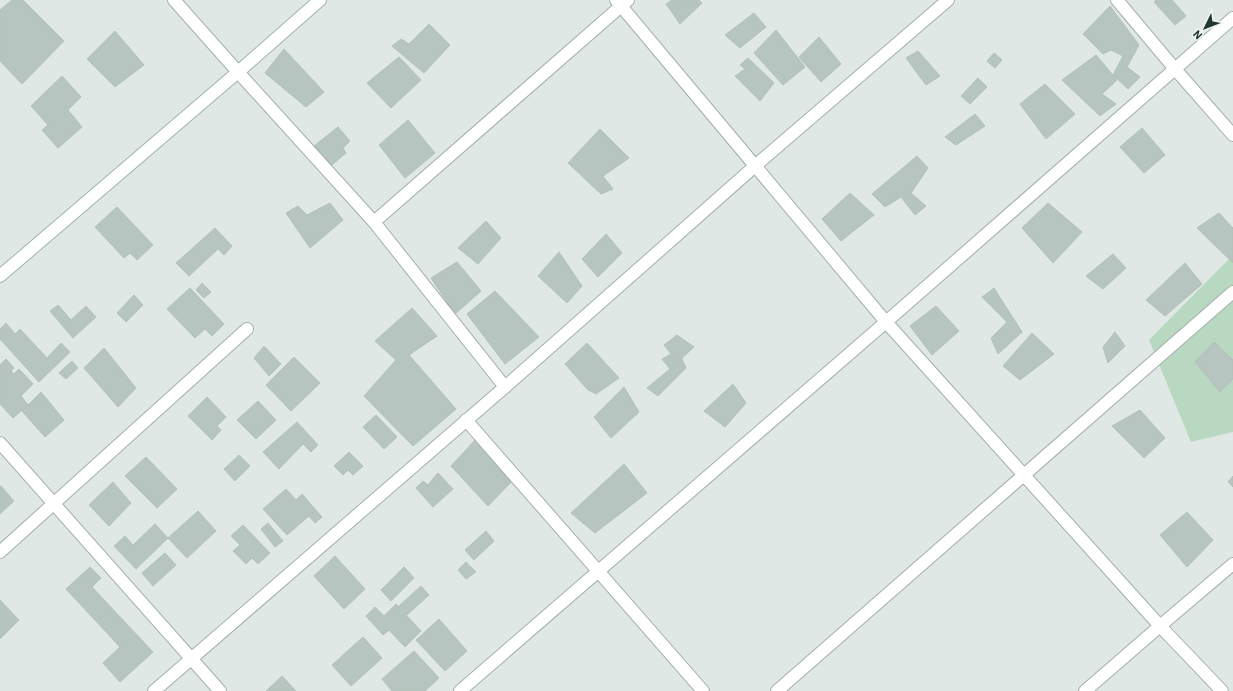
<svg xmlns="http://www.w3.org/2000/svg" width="1233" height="691" font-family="Barlow,sans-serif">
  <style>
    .green { fill: #b9d8c1 }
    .building { fill: #b7c5c0; stroke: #b2c1bb }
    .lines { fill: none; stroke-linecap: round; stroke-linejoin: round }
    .street-casing { stroke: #a3afaa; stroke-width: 14 }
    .secondary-casing { stroke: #9fb3ab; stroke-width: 14 }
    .street { stroke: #fff; stroke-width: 12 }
    .secondary { stroke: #fff; stroke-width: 12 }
  </style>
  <rect width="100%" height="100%" fill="#dfe8e4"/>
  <path class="green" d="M 1233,255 L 1233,432 L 1191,442 L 1149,340 Z"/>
  <g class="building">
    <path d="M 12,0 L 23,0 L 64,41 L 22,84 L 0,61 L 0,10 Z"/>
    <path d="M 672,0 L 699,0 L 702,3 L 680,24 L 666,4 Z"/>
    <path d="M 1156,0 L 1172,0 L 1186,16 L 1175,25 L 1154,2 Z"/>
    <path d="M 1110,6 L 1139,45 L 1127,67 L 1140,77 L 1128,89 L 1113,75 L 1123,56 L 1111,50 L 1103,54 L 1083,34 Z"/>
    <path d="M 754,13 L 766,27 L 740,48 L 725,35 Z"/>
    <path d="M 429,24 L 450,45 L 424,73 L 392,46 L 401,39 L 409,44 Z"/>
    <path d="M 776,30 L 805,67 L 783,85 L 754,53 Z"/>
    <path d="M 115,31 L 144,65 L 115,87 L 87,59 Z"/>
    <path d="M 819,37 L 841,64 L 821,82 L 799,57 Z"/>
    <path d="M 284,49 L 324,92 L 306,107 L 265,73 Z"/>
    <path d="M 918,51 L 940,76 L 926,85 L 906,58 Z"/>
    <path d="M 994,53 L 1002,60 L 995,68 L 987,61 Z"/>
    <path d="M 1096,55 L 1117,80 L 1102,94 L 1116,104 L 1100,116 L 1062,80 Z"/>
    <path d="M 399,57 L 421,80 L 391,108 L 367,83 Z"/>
    <path d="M 748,58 L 774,83 L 760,101 L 735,76 L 745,69 L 740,65 Z"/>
    <path d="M 62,76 L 81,97 L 68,110 L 82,127 L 58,148 L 42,130 L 48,125 L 31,106 Z"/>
    <path d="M 978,78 L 987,87 L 970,104 L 961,96 Z"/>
    <path d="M 1045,84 L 1075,114 L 1046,139 L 1020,104 Z"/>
    <path d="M 975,114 L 985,126 L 956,145 L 945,137 Z"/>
    <path d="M 408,120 L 435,153 L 405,178 L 379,145 Z"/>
    <path d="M 338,127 L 350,141 L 343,148 L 346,153 L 327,169 L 314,146 Z"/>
    <path d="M 1142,128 L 1165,155 L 1144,173 L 1120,147 Z"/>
    <path d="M 600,129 L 629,158 L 603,176 L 613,189 L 601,194 L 568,163 Z"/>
    <path d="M 917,156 L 928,168 L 911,193 L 926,206 L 915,215 L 901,197 L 885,207 L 872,194 Z"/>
    <path d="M 850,193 L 874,215 L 841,241 L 822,219 Z"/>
    <path d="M 330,203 L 343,220 L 310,248 L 286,213 L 298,206 L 307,215 Z"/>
    <path d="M 1048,203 L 1082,232 L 1053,263 L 1022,228 Z"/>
    <path d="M 117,207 L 153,245 L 137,260 L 130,253 L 124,258 L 95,227 Z"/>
    <path d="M 1219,213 L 1233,228 L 1233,263 L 1197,228 Z"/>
    <path d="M 486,221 L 501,238 L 478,264 L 458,248 Z"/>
    <path d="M 215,228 L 232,246 L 224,255 L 218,249 L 189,276 L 176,263 Z"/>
    <path d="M 606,234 L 622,253 L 598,277 L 582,259 Z"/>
    <path d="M 559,252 L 582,286 L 567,303 L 538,276 Z"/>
    <path d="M 1113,254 L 1126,268 L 1103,289 L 1086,276 Z"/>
    <path d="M 457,262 L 481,291 L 455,314 L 431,278 Z"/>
    <path d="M 1185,263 L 1202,284 L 1165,316 L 1146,300 Z"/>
    <path d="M 202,283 L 211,292 L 204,298 L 196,290 Z"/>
    <path d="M 190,288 L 224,324 L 212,336 L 205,329 L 195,338 L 167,309 Z"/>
    <path d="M 994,288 L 1022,332 L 998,354 L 991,338 L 1007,322 L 982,297 Z"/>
    <path d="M 495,291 L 539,337 L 505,364 L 467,314 Z"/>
    <path d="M 134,295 L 143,305 L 126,322 L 117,313 Z"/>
    <path d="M 58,305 L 71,320 L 86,306 L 96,317 L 73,338 L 50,311 Z"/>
    <path d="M 936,306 L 959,331 L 932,355 L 910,326 Z"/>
    <path d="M 412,308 L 437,336 L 409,355 L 456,409 L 413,446 L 364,396 L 396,360 L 375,341 Z"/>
    <path d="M 6,323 L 15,334 L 20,329 L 47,358 L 61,343 L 70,352 L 39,382 L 0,339 L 0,329 Z"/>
    <path d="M 1115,332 L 1125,346 L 1108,363 L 1103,347 Z"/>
    <path d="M 1032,333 L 1054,354 L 1020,380 L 1003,366 Z"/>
    <path d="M 677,335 L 694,347 L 670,369 L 662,359 L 671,354 L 664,345 Z"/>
    <path d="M 1214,342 L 1233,360 L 1233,379 L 1220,392 L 1195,362 Z"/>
    <path d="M 587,343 L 619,378 L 596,394 L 588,390 L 565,364 Z"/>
    <path d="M 264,346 L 281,364 L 269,376 L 254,358 Z"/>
    <path d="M 104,348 L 136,388 L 118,407 L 84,368 Z"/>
    <path d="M 294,357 L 320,383 L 291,411 L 266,385 Z"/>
    <path d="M 6,359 L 14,368 L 11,371 L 14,374 L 19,369 L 33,384 L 21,396 L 28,405 L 13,418 L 0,404 L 0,365 Z"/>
    <path d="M 682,359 L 686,368 L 658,396 L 647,388 Z"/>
    <path d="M 72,361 L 78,368 L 66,379 L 59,373 Z"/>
    <path d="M 733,384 L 746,403 L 725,427 L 704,411 Z"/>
    <path d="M 624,387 L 639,412 L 611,438 L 594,417 Z"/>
    <path d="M 41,392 L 64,420 L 45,437 L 22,411 Z"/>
    <path d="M 207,397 L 226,417 L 217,426 L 221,430 L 212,440 L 188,416 Z"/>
    <path d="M 258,401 L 276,420 L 256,439 L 237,420 Z"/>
    <path d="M 1140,410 L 1165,438 L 1144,458 L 1112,426 Z"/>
    <path d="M 376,415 L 397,437 L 384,449 L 363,427 Z"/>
    <path d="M 297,422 L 318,445 L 311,452 L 303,444 L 279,469 L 263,452 Z"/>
    <path d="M 477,438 L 514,479 L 488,506 L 451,466 Z"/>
    <path d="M 349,452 L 363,466 L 353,475 L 348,470 L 343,475 L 334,466 Z"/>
    <path d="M 239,455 L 250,466 L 235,481 L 224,469 Z"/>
    <path d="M 146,457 L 177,489 L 157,508 L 125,476 Z"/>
    <path d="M 624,464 L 647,493 L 595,533 L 571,513 Z"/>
    <path d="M 438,473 L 453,489 L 433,507 L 416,488 L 423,481 L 428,485 Z"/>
    <path d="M 1233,476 L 1233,487 L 1228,482 Z"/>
    <path d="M 113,482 L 131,503 L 109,526 L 89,505 Z"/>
    <path d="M 1,486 L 14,501 L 0,514 L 0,487 Z"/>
    <path d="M 286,489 L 296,500 L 302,494 L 322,517 L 315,523 L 309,516 L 287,535 L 263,509 Z"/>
    <path d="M 198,511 L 216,531 L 187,558 L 168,538 Z"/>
    <path d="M 1187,512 L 1213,540 L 1187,567 L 1160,535 Z"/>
    <path d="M 268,523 L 283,541 L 275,547 L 261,529 Z"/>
    <path d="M 155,524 L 168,538 L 136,569 L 114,546 L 125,536 L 133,545 Z"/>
    <path d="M 243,525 L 270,553 L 258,564 L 252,558 L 246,564 L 233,551 L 240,545 L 231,536 Z"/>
    <path d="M 486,531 L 494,541 L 474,560 L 465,550 Z"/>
    <path d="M 165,553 L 176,565 L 153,586 L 142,573 Z"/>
    <path d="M 335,556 L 365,589 L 344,609 L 314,576 Z"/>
    <path d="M 466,562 L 476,572 L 466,579 L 458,570 Z"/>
    <path d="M 90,567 L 101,578 L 92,587 L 153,652 L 120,682 L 103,663 L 120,647 L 66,589 Z"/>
    <path d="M 404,567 L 414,578 L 391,601 L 381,590 Z"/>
    <path d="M 421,586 L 429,595 L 407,615 L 399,606 Z"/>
    <path d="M 0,600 L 19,620 L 0,639 Z"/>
    <path d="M 396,604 L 421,631 L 405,647 L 389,630 L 383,635 L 366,616 L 375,607 L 384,616 Z"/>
    <path d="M 439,619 L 467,651 L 445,671 L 416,640 Z"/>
    <path d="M 363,637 L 382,658 L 351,686 L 332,665 Z"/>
    <path d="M 414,651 L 439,678 L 425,691 L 392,691 L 382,679 Z"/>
    <path d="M 282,676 L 296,691 L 266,691 Z"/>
  </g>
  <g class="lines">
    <defs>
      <g id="street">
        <path d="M 174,0 L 238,72 L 374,222 L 505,387"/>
        <path d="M 616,0 L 886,322 L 1160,626 L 1222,691"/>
        <path d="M 1117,0 L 1175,69 L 1233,135"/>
        <path d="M 374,222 L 628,0"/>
        <path d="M 466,420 L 703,691"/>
        <path d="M 0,443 L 220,691"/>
        <path d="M 0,552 L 247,329"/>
        <path d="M 154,691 L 505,387 L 763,159 L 948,0"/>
        <path d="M 460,691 L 886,322 L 1233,18"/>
        <path d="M 777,691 L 1233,292"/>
        <path d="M 1085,691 L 1160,626 L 1233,564"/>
      </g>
      <path id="secondary" d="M 0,276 L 238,72 L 320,0"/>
    </defs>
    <use href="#street" class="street-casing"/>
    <use href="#secondary" class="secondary-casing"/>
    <use href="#street" class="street"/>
    <use href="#secondary" class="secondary"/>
  </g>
  <g transform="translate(1205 28) rotate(227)" stroke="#eef5f2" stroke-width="3" paint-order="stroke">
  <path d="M0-3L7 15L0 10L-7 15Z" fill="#223630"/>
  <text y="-6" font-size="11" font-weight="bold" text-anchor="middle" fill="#223630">N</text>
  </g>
</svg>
